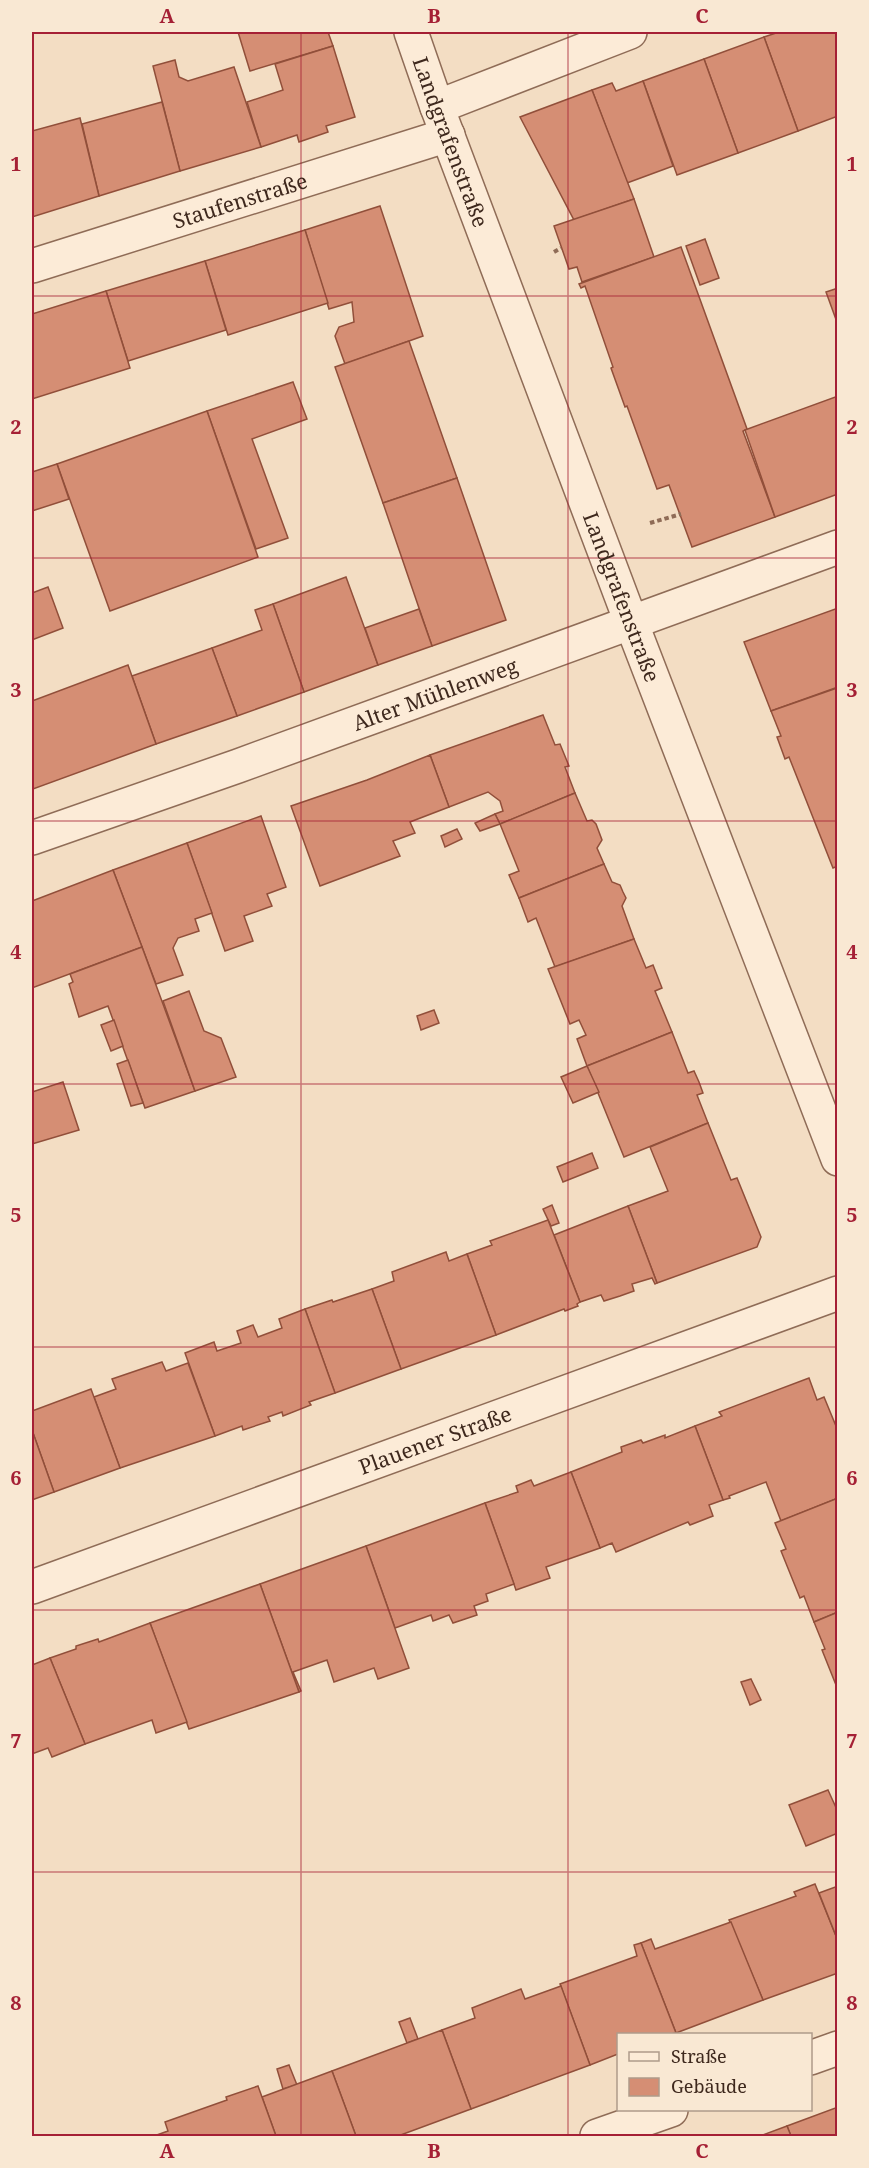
<svg xmlns="http://www.w3.org/2000/svg" width="869" height="2168" font-family="'Noto Serif',serif">
  <style>
    .building { fill: #d58e74; stroke: #914f3a; stroke-width: 1.5 }
    .lines { fill: none; stroke-linecap: round; stroke-linejoin: round }
    .minor-casing { stroke: #8f6c57; stroke-width: 36 }
    .path { stroke: #8f6c57; stroke-width: 4; stroke-dasharray: 4.5 3; stroke-linecap: butt }
    .minor { stroke: #fcebd7; stroke-width: 33 }
    .grid { fill: none; stroke: #a52035; stroke-width: 1.5; stroke-opacity: 0.55 }
    .labels { text-anchor: middle; dominant-baseline: central; stroke-width: 5; stroke-linejoin: round; paint-order: stroke }
    .street-label { font-size: 21px; fill: #3e281d; stroke: #f9e8d3 }
    .neatline { fill: none; stroke: #a52035; stroke-width: 2 }
    .grid-label { font-size: 20px; text-anchor: middle; font-weight: bold; fill: #a52035 }
  </style>
  <rect width="100%" height="100%" fill="#f3ddc3"/>
  <g class="building">
    <path d="M 238,32 L 328,32 L 333,46 L 250,71 Z"/>
    <path d="M 779,32 L 838,32 L 838,116 L 798,131 L 764,37 Z"/>
    <path d="M 764,37 L 798,131 L 738,153 L 704,59 Z"/>
    <path d="M 333,46 L 355,117 L 326,126 L 328,132 L 299,142 L 297,135 L 261,147 L 247,102 L 283,90 L 275,64 Z"/>
    <path d="M 704,59 L 738,153 L 677,175 L 643,81 Z"/>
    <path d="M 175,60 L 179,77 L 188,81 L 234,67 L 261,147 L 180,171 L 153,66 Z"/>
    <path d="M 643,81 L 673,166 L 627,183 L 592,90 L 612,83 L 616,91 Z"/>
    <path d="M 592,90 L 634,199 L 574,220 L 520,117 Z"/>
    <path d="M 162,102 L 180,171 L 99,196 L 82,124 Z"/>
    <path d="M 80,118 L 99,196 L 32,217 L 32,131 Z"/>
    <path d="M 634,199 L 654,257 L 582,282 L 577,267 L 569,269 L 554,226 Z"/>
    <path d="M 380,206 L 423,336 L 345,364 L 335,336 L 339,327 L 354,322 L 352,302 L 329,309 L 305,230 Z"/>
    <path d="M 305,230 L 328,303 L 228,335 L 205,261 Z"/>
    <path d="M 705,239 L 719,278 L 700,285 L 686,246 Z"/>
    <path d="M 681,247 L 747,429 L 743,431 L 775,517 L 692,547 L 669,485 L 657,489 L 627,406 L 625,407 L 611,368 L 613,367 L 585,286 L 581,288 L 579,284 Z"/>
    <path d="M 205,261 L 226,330 L 128,361 L 106,291 Z"/>
    <path d="M 838,288 L 838,325 L 826,292 Z"/>
    <path d="M 106,291 L 130,368 L 32,399 L 32,314 Z"/>
    <path d="M 409,341 L 457,478 L 383,503 L 335,367 Z"/>
    <path d="M 293,382 L 307,419 L 252,439 L 288,538 L 256,549 L 207,411 Z"/>
    <path d="M 838,396 L 838,494 L 775,517 L 745,430 Z"/>
    <path d="M 207,411 L 258,557 L 110,611 L 57,464 Z"/>
    <path d="M 57,464 L 69,499 L 32,511 L 32,472 Z"/>
    <path d="M 457,478 L 506,620 L 432,646 L 383,503 Z"/>
    <path d="M 346,577 L 378,665 L 304,692 L 273,604 Z"/>
    <path d="M 48,587 L 63,628 L 32,640 L 32,593 Z"/>
    <path d="M 273,604 L 304,692 L 237,716 L 212,648 L 262,630 L 255,610 Z"/>
    <path d="M 838,608 L 838,687 L 771,711 L 744,642 Z"/>
    <path d="M 419,609 L 432,646 L 378,665 L 365,628 Z"/>
    <path d="M 212,648 L 237,716 L 156,744 L 132,676 Z"/>
    <path d="M 128,665 L 156,744 L 33,789 L 32,701 Z"/>
    <path d="M 837,688 L 838,866 L 833,868 L 789,757 L 785,759 L 777,737 L 781,736 L 771,711 Z"/>
    <path d="M 543,715 L 555,745 L 560,744 L 569,766 L 565,767 L 575,793 L 500,824 L 495,814 L 503,811 L 500,801 L 488,792 L 449,807 L 430,755 Z"/>
    <path d="M 430,755 L 449,807 L 410,822 L 415,833 L 393,841 L 400,856 L 320,886 L 291,806 L 367,780 Z"/>
    <path d="M 575,793 L 587,821 L 592,820 L 596,824 L 602,840 L 597,848 L 604,864 L 519,898 L 509,875 L 519,871 L 500,824 Z"/>
    <path d="M 495,814 L 500,824 L 480,831 L 475,823 Z"/>
    <path d="M 261,816 L 286,887 L 267,894 L 272,906 L 244,916 L 253,941 L 225,951 L 187,843 Z"/>
    <path d="M 457,829 L 462,839 L 445,847 L 441,836 Z"/>
    <path d="M 187,843 L 212,913 L 195,919 L 199,931 L 178,938 L 173,948 L 183,975 L 156,984 L 113,870 Z"/>
    <path d="M 604,864 L 612,882 L 620,885 L 623,892 L 626,898 L 622,906 L 634,939 L 555,967 L 536,918 L 528,922 L 519,898 Z"/>
    <path d="M 113,870 L 142,947 L 32,988 L 32,901 Z"/>
    <path d="M 634,939 L 646,968 L 653,965 L 662,988 L 655,991 L 672,1032 L 587,1066 L 577,1039 L 586,1035 L 579,1020 L 570,1024 L 548,969 Z"/>
    <path d="M 142,947 L 195,1091 L 145,1108 L 108,1006 L 79,1017 L 69,984 L 73,982 L 70,974 Z"/>
    <path d="M 189,991 L 204,1031 L 221,1038 L 236,1077 L 195,1091 L 163,1001 Z"/>
    <path d="M 434,1010 L 439,1023 L 421,1030 L 417,1016 Z"/>
    <path d="M 114,1020 L 123,1046 L 111,1051 L 101,1025 Z"/>
    <path d="M 672,1032 L 688,1073 L 694,1071 L 699,1082 L 703,1093 L 697,1095 L 708,1123 L 624,1157 L 587,1066 Z"/>
    <path d="M 128,1060 L 143,1103 L 131,1106 L 117,1064 Z"/>
    <path d="M 587,1066 L 599,1092 L 573,1103 L 561,1077 Z"/>
    <path d="M 63,1082 L 79,1130 L 32,1144 L 32,1092 Z"/>
    <path d="M 708,1123 L 731,1180 L 737,1178 L 761,1237 L 757,1247 L 657,1283 L 628,1206 L 668,1191 L 650,1147 Z"/>
    <path d="M 592,1153 L 598,1168 L 563,1182 L 557,1167 Z"/>
    <path d="M 552,1205 L 559,1223 L 551,1226 L 543,1209 Z"/>
    <path d="M 628,1206 L 657,1283 L 655,1284 L 652,1278 L 632,1284 L 634,1291 L 620,1296 L 604,1301 L 601,1295 L 580,1302 L 554,1235 Z"/>
    <path d="M 548,1220 L 580,1302 L 577,1304 L 578,1306 L 565,1311 L 564,1309 L 496,1335 L 467,1254 L 492,1245 L 490,1241 Z"/>
    <path d="M 446,1252 L 449,1261 L 467,1254 L 496,1335 L 401,1369 L 372,1289 L 394,1281 L 392,1272 Z"/>
    <path d="M 372,1289 L 401,1369 L 335,1393 L 305,1309 L 332,1300 L 333,1302 Z"/>
    <path d="M 305,1309 L 335,1393 L 309,1402 L 311,1405 L 283,1416 L 282,1412 L 268,1417 L 270,1421 L 243,1430 L 242,1426 L 215,1436 L 185,1353 L 214,1342 L 217,1351 L 241,1343 L 237,1331 L 253,1325 L 258,1337 L 282,1328 L 279,1319 Z"/>
    <path d="M 162,1362 L 166,1371 L 188,1363 L 215,1436 L 120,1468 L 94,1397 L 116,1389 L 112,1379 Z"/>
    <path d="M 809,1378 L 817,1400 L 824,1397 L 838,1431 L 838,1498 L 781,1521 L 766,1482 L 729,1496 L 730,1498 L 723,1500 L 695,1426 L 722,1416 L 719,1412 Z"/>
    <path d="M 91,1389 L 120,1468 L 54,1492 L 32,1430 L 32,1411 Z"/>
    <path d="M 695,1426 L 723,1500 L 709,1505 L 713,1516 L 690,1525 L 688,1522 L 616,1552 L 612,1543 L 600,1548 L 571,1472 L 622,1452 L 621,1447 L 641,1440 L 643,1443 L 665,1435 L 665,1438 Z"/>
    <path d="M 32,1430 L 54,1492 L 32,1500 Z"/>
    <path d="M 571,1472 L 600,1548 L 546,1567 L 550,1578 L 516,1590 L 485,1503 L 518,1492 L 516,1486 L 531,1480 L 534,1486 Z"/>
    <path d="M 838,1498 L 838,1612 L 814,1622 L 804,1596 L 800,1598 L 781,1551 L 786,1549 L 775,1523 Z"/>
    <path d="M 485,1503 L 514,1584 L 486,1594 L 488,1601 L 474,1606 L 477,1615 L 453,1623 L 449,1615 L 433,1621 L 431,1615 L 395,1628 L 366,1546 Z"/>
    <path d="M 366,1546 L 409,1668 L 378,1679 L 374,1668 L 334,1682 L 327,1660 L 293,1672 L 301,1691 L 299,1692 L 260,1584 Z"/>
    <path d="M 260,1584 L 299,1692 L 189,1729 L 150,1623 Z"/>
    <path d="M 838,1612 L 838,1690 L 822,1650 L 825,1649 L 814,1622 Z"/>
    <path d="M 150,1623 L 187,1722 L 156,1733 L 152,1720 L 85,1744 L 50,1658 L 76,1649 L 76,1646 L 98,1639 L 99,1642 Z"/>
    <path d="M 50,1658 L 85,1744 L 52,1757 L 48,1748 L 32,1754 L 32,1665 Z"/>
    <path d="M 751,1679 L 761,1700 L 750,1705 L 741,1682 Z"/>
    <path d="M 828,1790 L 838,1812 L 838,1833 L 806,1846 L 789,1805 Z"/>
    <path d="M 815,1884 L 838,1941 L 838,1973 L 763,2000 L 729,1920 L 796,1896 L 794,1892 Z"/>
    <path d="M 838,1886 L 838,1941 L 819,1893 Z"/>
    <path d="M 731,1922 L 763,2000 L 676,2033 L 641,1943 L 651,1939 L 655,1949 Z"/>
    <path d="M 641,1943 L 676,2033 L 671,2034 L 618,2034 L 618,2054 L 590,2065 L 560,1984 L 637,1956 L 634,1945 Z"/>
    <path d="M 561,1986 L 590,2065 L 471,2109 L 442,2030 L 475,2018 L 472,2008 L 521,1989 L 525,1999 Z"/>
    <path d="M 410,2018 L 418,2039 L 407,2043 L 399,2022 Z"/>
    <path d="M 442,2030 L 471,2109 L 398,2136 L 356,2136 L 332,2071 Z"/>
    <path d="M 289,2065 L 297,2085 L 283,2089 L 277,2069 Z"/>
    <path d="M 332,2071 L 356,2136 L 276,2136 L 262,2097 Z"/>
    <path d="M 258,2086 L 276,2136 L 154,2136 L 168,2131 L 165,2122 L 227,2100 L 226,2097 Z"/>
    <path d="M 838,2107 L 838,2136 L 791,2136 L 787,2126 Z"/>
    <path d="M 787,2126 L 791,2136 L 760,2136 Z"/>
  </g>
  <g class="lines">
    <defs>
      <g id="minor">
        <path id="s1" d="M 411,32 L 437,107 L 631,622 L 838,1159"/>
        <path d="M 437,107 L 630,32"/>
        <path id="s2" d="M 32,266 L 448,135"/>
        <path id="s3" d="M 32,838 L 238,766 L 838,547"/>
        <path id="s4" d="M 32,1587 L 838,1293"/>
        <path d="M 810,2058 L 838,2048"/>
        <path d="M 597,2136 L 671,2110"/>
      </g>
    </defs>
    <use href="#minor" class="minor-casing"/>
    <g class="path">
      <path d="M 554,252 L 561,248"/>
      <path d="M 650,523 L 681,514"/>
    </g>
    <use href="#minor" class="minor"/>
  </g>
  <path class="grid" d="M 301,32 L 301,2136M 568,32 L 568,2136M 32,296 L 838,296M 32,558 L 838,558M 32,821 L 838,821M 32,1084 L 838,1084M 32,1347 L 838,1347M 32,1610 L 838,1610M 32,1872 L 838,1872"/>
  <g class="labels">
    <g class="street-label">
      <text stroke="none"><textPath href="#s1" startOffset="117">Landgrafenstraße</textPath></text>
      <text stroke="none"><textPath href="#s2" startOffset="218">Staufenstraße</textPath></text>
      <text stroke="none"><textPath href="#s1" startOffset="603">Landgrafenstraße</textPath></text>
      <text stroke="none"><textPath href="#s3" startOffset="428">Alter Mühlenweg</textPath></text>
      <text stroke="none"><textPath href="#s4" startOffset="429">Plauener Straße</textPath></text>
    </g>
  </g>
  <rect width="869" height="2168" fill="none" stroke="#f9e8d3" stroke-width="66"/>
  <rect x="617" y="2033" width="195" height="78" fill="#f9e8d3" stroke="#ae9b8a" stroke-width="1.5"/>
  <rect x="629" y="2052" width="30" height="9" fill="#fcebd7" stroke="#ae9b8a" stroke-width="1.5"/>
  <text x="671" y="2063" font-size="18" fill="#3e281d">Straße</text>
  <rect x="629" y="2078" width="30" height="18" fill="#d58e74" stroke="#ae9b8a" stroke-width="1.5"/>
  <text x="671" y="2093" font-size="18" fill="#3e281d">Gebäude</text>
  <rect x="33" y="33" width="803" height="2102" class="neatline"/>
  <g class="grid-label">
    <text x="167" y="23">A</text>
    <text x="434" y="23">B</text>
    <text x="702" y="23">C</text>
    <text x="16" y="171">1</text>
    <text x="852" y="171">1</text>
    <text x="16" y="434">2</text>
    <text x="852" y="434">2</text>
    <text x="16" y="697">3</text>
    <text x="852" y="697">3</text>
    <text x="16" y="959">4</text>
    <text x="852" y="959">4</text>
    <text x="16" y="1222">5</text>
    <text x="852" y="1222">5</text>
    <text x="16" y="1485">6</text>
    <text x="852" y="1485">6</text>
    <text x="16" y="1748">7</text>
    <text x="852" y="1748">7</text>
    <text x="16" y="2010">8</text>
    <text x="852" y="2010">8</text>
    <text x="167" y="2158">A</text>
    <text x="434" y="2158">B</text>
    <text x="702" y="2158">C</text>
  </g>
</svg>
